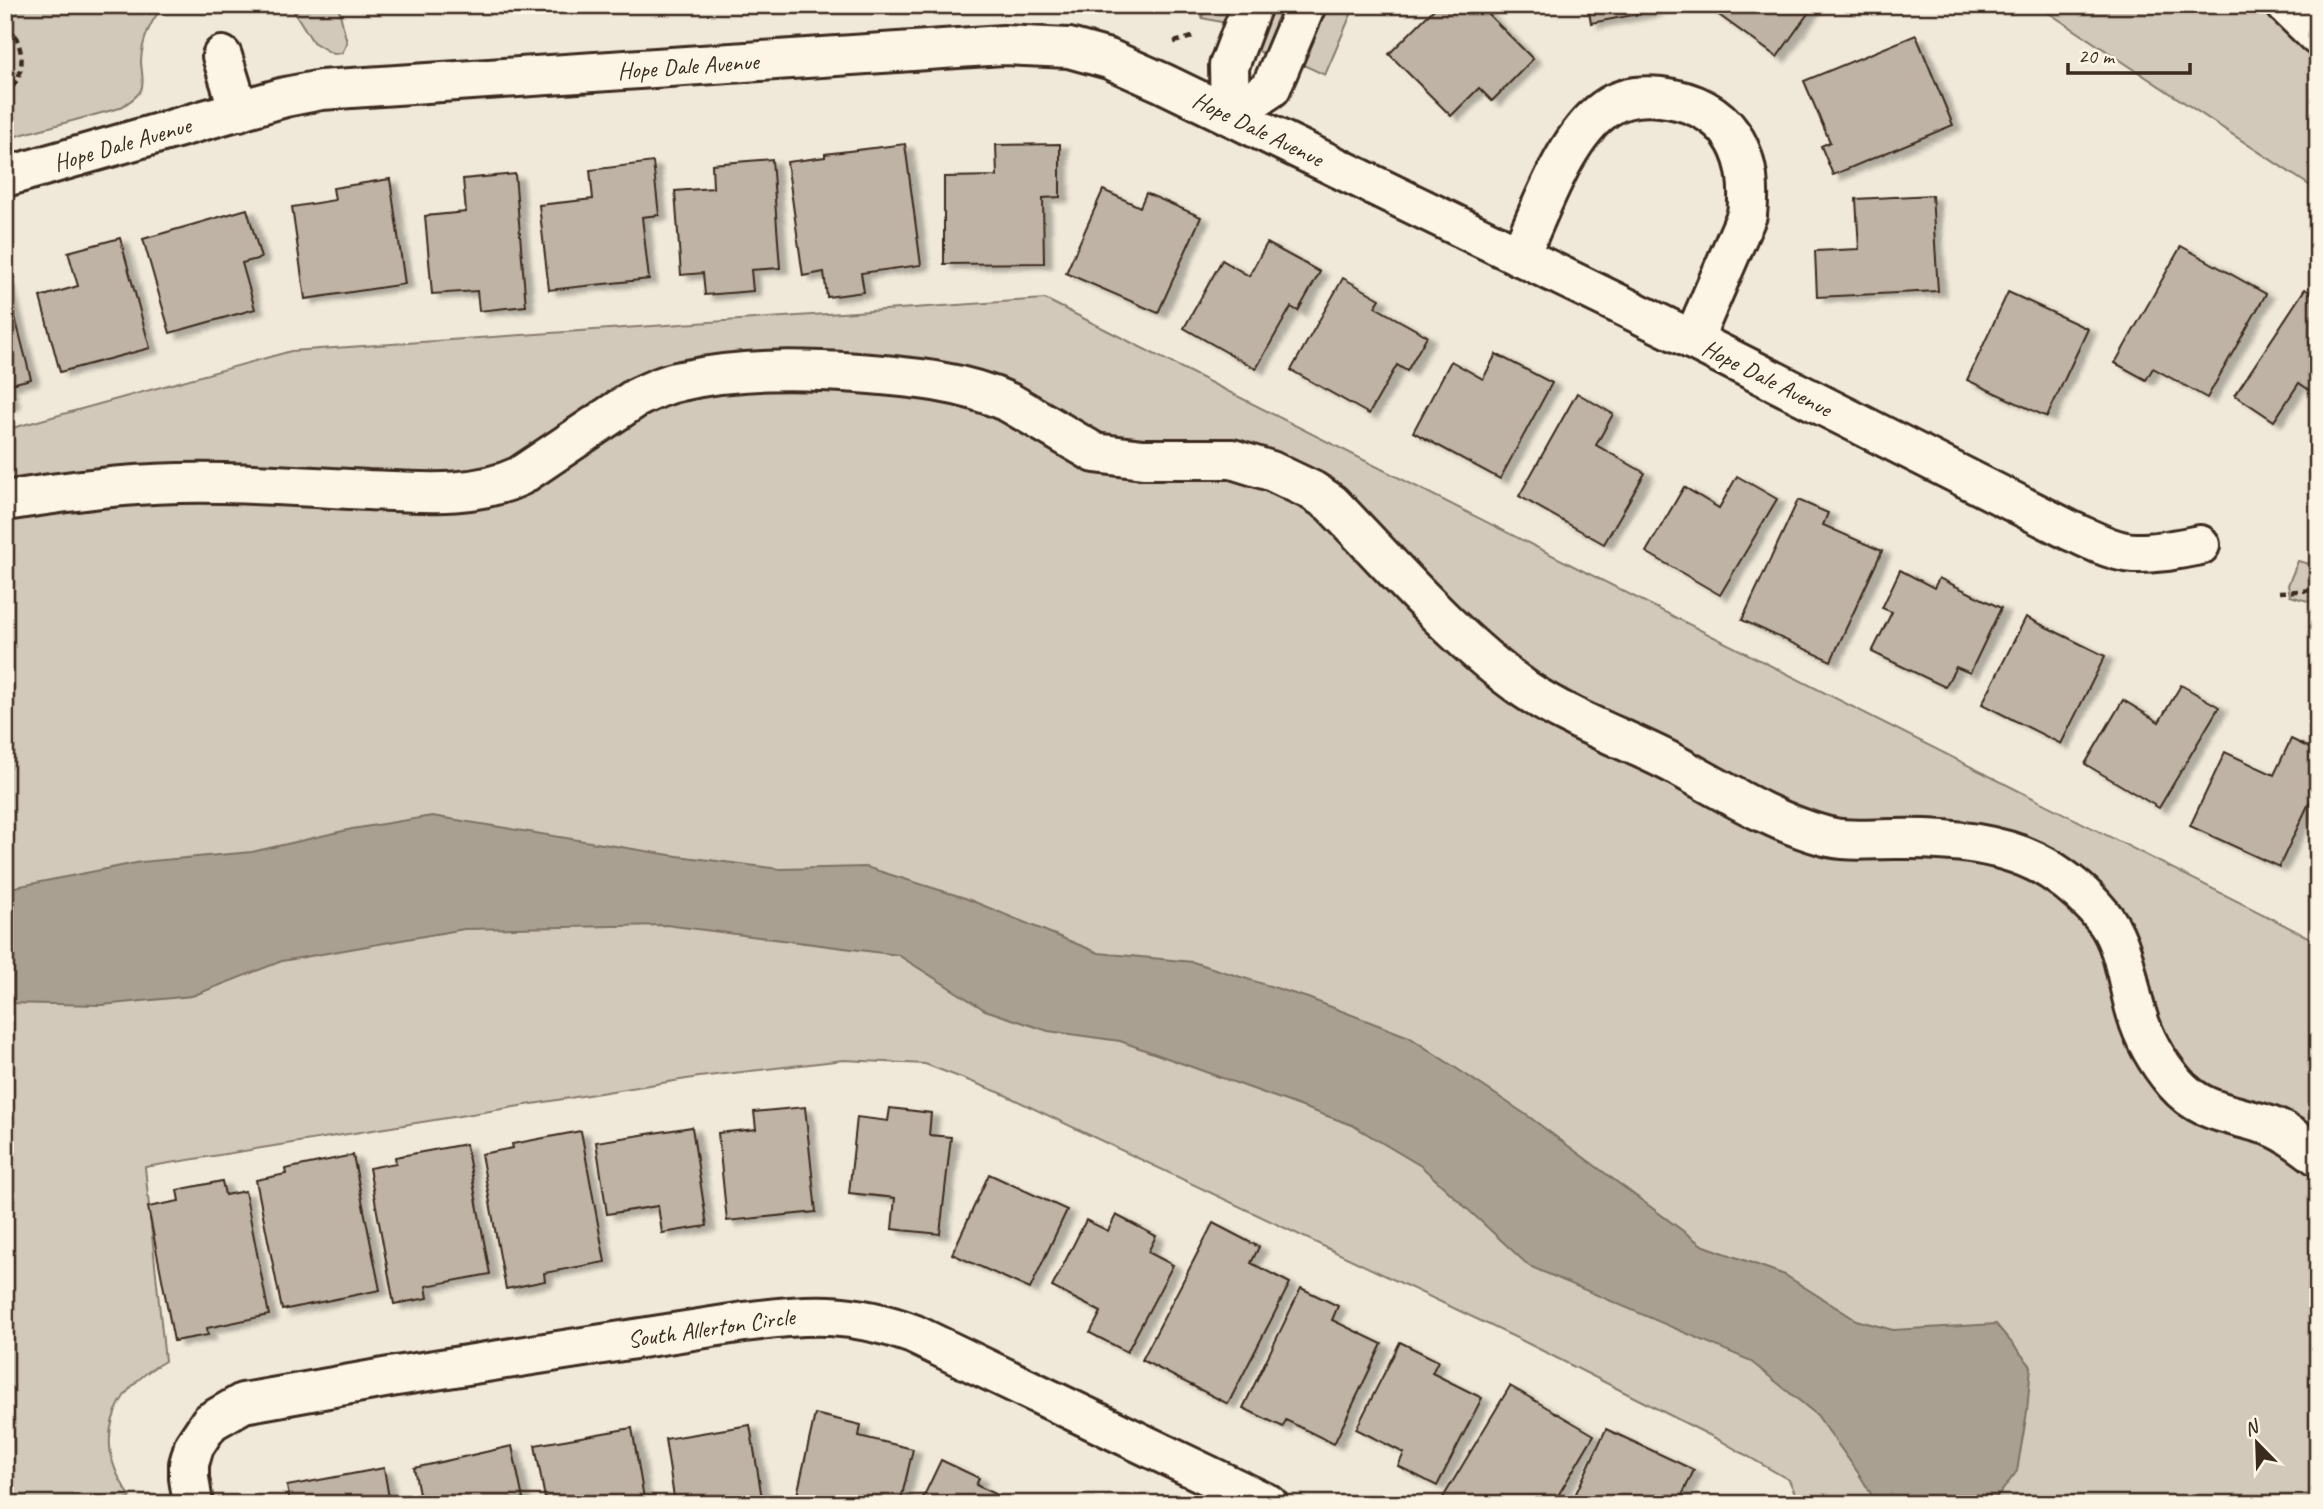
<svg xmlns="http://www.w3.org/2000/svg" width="2323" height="1509" font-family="Caveat,sans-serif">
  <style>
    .green { fill: #d2c9ba; stroke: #867a6c; stroke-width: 2 }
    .water { fill: #aaa091; stroke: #7e7163; stroke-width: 2 }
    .building { fill: #beb3a4; stroke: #3b2a1e; stroke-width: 2; filter: url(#shadow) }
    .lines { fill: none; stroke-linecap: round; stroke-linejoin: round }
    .minor-casing { stroke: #3b2a1e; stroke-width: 44 }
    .path { stroke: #3b2a1e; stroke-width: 4.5; stroke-dasharray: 7 5; stroke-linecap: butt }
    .minor { stroke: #fcf5e5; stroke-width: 38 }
    .labels { text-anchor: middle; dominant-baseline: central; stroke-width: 7; stroke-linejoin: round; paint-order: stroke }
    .street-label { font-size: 24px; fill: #3b2a1e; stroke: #fcf5e5 }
  </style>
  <defs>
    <filter id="shadow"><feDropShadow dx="8" dy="4.5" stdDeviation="2" flood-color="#0004"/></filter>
  </defs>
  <rect width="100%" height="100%" fill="#f0e9d9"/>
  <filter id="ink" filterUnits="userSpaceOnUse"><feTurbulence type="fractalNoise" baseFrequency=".0143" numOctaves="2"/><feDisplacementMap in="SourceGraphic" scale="14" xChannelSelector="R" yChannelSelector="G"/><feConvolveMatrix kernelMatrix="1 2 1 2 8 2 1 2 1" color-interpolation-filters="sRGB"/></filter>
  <g filter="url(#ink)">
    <g class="green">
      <path d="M 5,5 L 165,5 C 150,20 142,41 141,61 C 141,71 145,81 141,90 C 137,98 127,103 120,108 L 5,139 Z"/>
      <path d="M 290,5 L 338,5 L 347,43 L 342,53 L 333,54 L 313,42 Z"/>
      <path d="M 1205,5 L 1234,5 L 1226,23 L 1202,18 Z"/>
      <path d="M 1268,5 L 1290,5 L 1269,52 L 1262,53 L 1256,49 L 1254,39 Z"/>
      <path d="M 1321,5 L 1355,5 L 1325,75 L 1299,63 Z"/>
      <path d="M 2037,5 L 2261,5 L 2318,58 L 2318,191 Z"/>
      <path d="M 1045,299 L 2318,942 L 2318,1504 L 1800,1504 L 1789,1480 L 1721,1441 L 1525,1342 L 1001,1093 L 925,1064 L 844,1060 L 699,1077 L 145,1167 L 165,1361 C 109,1392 92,1445 131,1497 L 120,1504 L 5,1504 L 5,430 L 291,351 Z"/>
      <path d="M 2298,561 L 2318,566 L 2318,604 L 2290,596 L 2288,585 Z"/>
    </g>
    <path class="water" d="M 432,816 L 670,855 L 779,869 L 866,867 L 965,898 L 1099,953 L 1193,962 L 1308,998 L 1409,1037 L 1528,1116 L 1702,1245 L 1785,1275 L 1856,1320 L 1893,1330 L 1996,1324 L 2031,1366 L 2027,1412 L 2017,1471 L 1992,1504 L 1877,1504 L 1859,1474 L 1817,1415 L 1749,1360 L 1529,1266 L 1421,1166 L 1352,1125 L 1120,1041 L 1048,1031 L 985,1010 L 898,955 L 666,925 L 464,929 L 282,961 L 192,996 L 102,1005 L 5,1003 L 5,889 L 141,862 L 252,852 L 352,829 Z"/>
    <g class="building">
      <path d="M 1438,5 L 1479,5 L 1533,59 L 1492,101 L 1479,88 L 1451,116 L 1389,54 Z"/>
      <path d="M 1588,5 L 1653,5 L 1654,11 L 1591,23 Z"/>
      <path d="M 1705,5 L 1814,5 L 1777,57 Z"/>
      <path d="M 1916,35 L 1953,125 L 1833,175 L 1821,146 L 1830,142 L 1804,81 Z"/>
      <path d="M 905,144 L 921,265 L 861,273 L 864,292 L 827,297 L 824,272 L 803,276 L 787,162 L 825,157 L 825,154 Z"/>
      <path d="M 1060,144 L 1060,197 L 1043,198 L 1044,263 L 944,264 L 944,177 L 997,176 L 996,145 Z"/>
      <path d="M 772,159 L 780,268 L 751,270 L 753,291 L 705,295 L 703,273 L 681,275 L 675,191 L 713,188 L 712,164 Z"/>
      <path d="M 653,162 L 659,215 L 642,217 L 649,279 L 549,290 L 539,205 L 593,199 L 590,170 Z"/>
      <path d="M 515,174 L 526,306 L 479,311 L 477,291 L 432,294 L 425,216 L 466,212 L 463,179 Z"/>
      <path d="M 390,179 L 405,284 L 305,299 L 292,207 L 335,200 L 333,188 Z"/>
      <path d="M 1103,190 L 1140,207 L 1146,193 L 1201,217 L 1158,313 L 1066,273 Z"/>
      <path d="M 1932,195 L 1938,291 L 1817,297 L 1815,251 L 1859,249 L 1856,199 Z"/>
      <path d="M 247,209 L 261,258 L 242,263 L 255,309 L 170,333 L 143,239 Z"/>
      <path d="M 120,238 L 150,348 L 60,372 L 40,297 L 78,286 L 68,252 Z"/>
      <path d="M 1267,243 L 1320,272 L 1298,311 L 1291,307 L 1256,369 L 1184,328 L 1222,260 L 1249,276 Z"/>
      <path d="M 2181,246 L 2266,294 L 2207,398 L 2153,368 L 2146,380 L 2115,363 Z"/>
      <path d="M 5,278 L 31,379 L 7,385 L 12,404 L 5,406 Z"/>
      <path d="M 1343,278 L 1380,299 L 1375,307 L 1427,336 L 1407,371 L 1397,365 L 1369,414 L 1291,370 Z"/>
      <path d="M 2305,289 L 2318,298 L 2318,396 L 2299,383 L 2274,421 L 2235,395 Z"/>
      <path d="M 2008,292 L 2088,329 L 2047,417 L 1967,380 Z"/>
      <path d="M 1496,354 L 1552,383 L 1500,479 L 1413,432 L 1451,361 L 1483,379 Z"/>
      <path d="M 1577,393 L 1613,414 L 1596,445 L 1645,473 L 1604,544 L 1519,496 Z"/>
      <path d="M 1737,476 L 1777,499 L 1720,595 L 1646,552 L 1684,487 L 1719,508 Z"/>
      <path d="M 1798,500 L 1828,513 L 1823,525 L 1882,551 L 1831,661 L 1742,620 Z"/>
      <path d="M 1900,570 L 1934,588 L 1939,578 L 2001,608 L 1970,673 L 1956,667 L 1945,687 L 1872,652 L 1892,612 L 1882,608 Z"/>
      <path d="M 2026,617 L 2105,656 L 2061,744 L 1982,704 Z"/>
      <path d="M 2181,685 L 2219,707 L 2159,808 L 2085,764 L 2123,700 L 2159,722 Z"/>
      <path d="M 2291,739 L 2318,752 L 2318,784 L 2279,867 L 2190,826 L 2225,752 L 2274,775 Z"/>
      <path d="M 805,1107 L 816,1212 L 727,1221 L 718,1133 L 756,1129 L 754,1112 Z"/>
      <path d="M 890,1108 L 931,1113 L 929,1135 L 951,1137 L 940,1234 L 892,1229 L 895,1198 L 849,1193 L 857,1117 L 888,1121 Z"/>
      <path d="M 692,1127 L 707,1226 L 662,1233 L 658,1206 L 607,1214 L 596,1142 Z"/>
      <path d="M 581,1131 L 605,1262 L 544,1273 L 545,1281 L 506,1289 L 481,1154 L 513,1148 L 512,1144 Z"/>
      <path d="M 466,1144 L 490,1274 L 426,1286 L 428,1298 L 394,1304 L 369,1168 L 396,1163 L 395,1157 Z"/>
      <path d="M 353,1155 L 380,1290 L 282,1310 L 256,1180 L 286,1174 L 285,1169 Z"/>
      <path d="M 989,1174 L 1067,1210 L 1030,1289 L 952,1254 Z"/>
      <path d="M 222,1181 L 225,1195 L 245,1191 L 269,1315 L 207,1328 L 208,1335 L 174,1341 L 148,1207 L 179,1201 L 177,1190 Z"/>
      <path d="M 1116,1215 L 1156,1236 L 1148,1252 L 1173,1265 L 1127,1352 L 1090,1333 L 1101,1312 L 1052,1287 L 1086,1220 L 1108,1231 Z"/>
      <path d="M 1213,1223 L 1259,1247 L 1251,1263 L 1290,1283 L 1228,1404 L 1142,1360 Z"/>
      <path d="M 1301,1288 L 1338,1306 L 1332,1320 L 1382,1344 L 1334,1444 L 1286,1420 L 1283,1427 L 1243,1408 Z"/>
      <path d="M 1400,1342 L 1438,1361 L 1432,1373 L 1482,1398 L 1437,1486 L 1398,1466 L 1404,1453 L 1356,1429 Z"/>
      <path d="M 1510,1386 L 1594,1435 L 1553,1504 L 1446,1504 L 1441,1501 Z"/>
      <path d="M 815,1414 L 861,1425 L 859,1436 L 913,1449 L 900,1504 L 795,1504 Z"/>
      <path d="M 750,1425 L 763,1504 L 675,1504 L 665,1439 Z"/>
      <path d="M 632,1428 L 645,1504 L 546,1504 L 535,1445 Z"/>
      <path d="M 1606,1429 L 1694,1470 L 1678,1504 L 1571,1504 Z"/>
      <path d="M 512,1446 L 524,1504 L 421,1504 L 414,1468 Z"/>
      <path d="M 941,1460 L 979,1478 L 976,1485 L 1015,1504 L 920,1504 Z"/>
      <path d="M 384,1468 L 390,1504 L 290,1504 L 287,1486 Z"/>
    </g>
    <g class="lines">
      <defs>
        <g id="minor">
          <path d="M 2286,5 L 2318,36"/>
          <path d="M 222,56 L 239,111"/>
          <path d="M 1230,115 L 1271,88 L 1306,5"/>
          <path d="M 1230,115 L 1229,66 L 1252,5"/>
          <path d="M 5,177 L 285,97 L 321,90 L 1003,45 L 1069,48 L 1109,59 L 1163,83 L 1693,340 L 2071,531 C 2090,539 2113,552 2134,553 C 2156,554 2178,549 2200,545"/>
          <path d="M 1519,256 C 1541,211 1564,138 1605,109 C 1621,97 1642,95 1661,97 C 1728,105 1754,151 1747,215 L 1693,340"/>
          <path d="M 5,501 C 80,489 147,481 223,483 C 272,484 320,487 368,490 C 418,492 474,498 520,476 L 636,398 C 650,391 665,384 681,381 C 738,368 800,369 858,373 C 910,377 962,381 1010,403 L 1095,453 L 1143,459 L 1232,459 L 1271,471 L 1313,491 L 1331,503 C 1391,565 1456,641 1526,690 C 1572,721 1624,738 1672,763 C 1722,790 1770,821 1825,836 C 1847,842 1871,839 1894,839 C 1946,838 2007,842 2052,871 C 2072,884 2093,903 2107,922 C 2125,948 2127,982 2136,1012 C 2143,1037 2158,1063 2175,1083 C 2201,1113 2229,1113 2264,1124 C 2283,1129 2302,1144 2318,1156"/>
          <path d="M 193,1504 L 189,1478 L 189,1464 L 194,1446 L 210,1422 L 243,1403 L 390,1377 L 744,1322 C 808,1313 852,1311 913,1334 L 1268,1504"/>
        </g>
      </defs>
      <use href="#minor" class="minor-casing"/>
      <g class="path">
        <path d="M 1174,42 L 1196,36"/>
        <path d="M 5,96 C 26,73 25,56 13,30"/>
        <path d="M 2279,592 L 2318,590"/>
      </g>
      <use href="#minor" class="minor"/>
    </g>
  </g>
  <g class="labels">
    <g class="street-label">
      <text transform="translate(688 66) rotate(-4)">Hope Dale Avenue</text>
      <text transform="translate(1258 129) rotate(26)">Hope Dale Avenue</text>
      <text transform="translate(122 144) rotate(-16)">Hope Dale Avenue</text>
      <text transform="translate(1767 378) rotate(27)">Hope Dale Avenue</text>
      <text transform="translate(711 1328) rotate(-8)">South Allerton Circle</text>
    </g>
  </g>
  <rect width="2323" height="1509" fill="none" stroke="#fcf5e5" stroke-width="28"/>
  <rect x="14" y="14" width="2295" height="1481" fill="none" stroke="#3b2a1e" stroke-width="2.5" filter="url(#ink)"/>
  <g transform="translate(2257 1443) rotate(337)" stroke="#fcf5e5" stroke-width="5" paint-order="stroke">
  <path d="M0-5L12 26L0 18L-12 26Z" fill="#3b2a1e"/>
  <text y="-10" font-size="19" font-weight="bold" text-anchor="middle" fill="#3b2a1e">N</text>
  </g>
  <path d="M2068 63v10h122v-10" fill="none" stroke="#3b2a1e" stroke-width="3.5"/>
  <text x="2078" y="63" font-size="21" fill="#3b2a1e" stroke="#fcf5e5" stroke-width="5" paint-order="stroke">20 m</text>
</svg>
